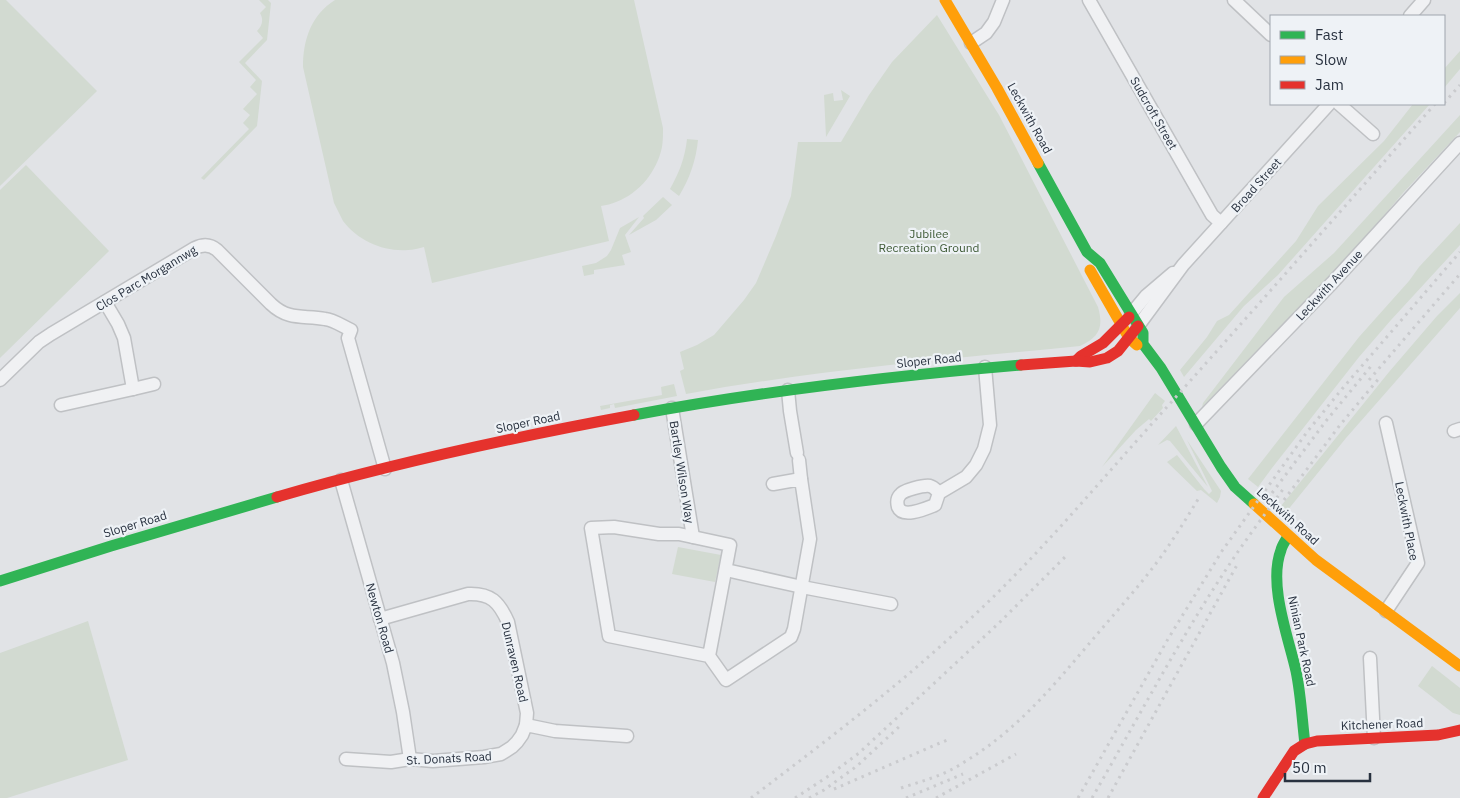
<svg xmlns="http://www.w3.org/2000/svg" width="1460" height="798" font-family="'IBM Plex Sans',sans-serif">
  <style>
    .green { fill: #d2dad1 }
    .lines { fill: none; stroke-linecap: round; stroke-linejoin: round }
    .street-casing { stroke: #bfc1c4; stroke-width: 15 }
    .street { stroke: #f0f1f3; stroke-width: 12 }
    .fast { stroke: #30b455; stroke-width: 11 }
    .slow { stroke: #ff9f0a; stroke-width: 11 }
    .jam { stroke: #e5322d; stroke-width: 11 }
    .rail { stroke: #cacbce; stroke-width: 3; stroke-dasharray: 2.5 5; stroke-linecap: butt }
    .labels { text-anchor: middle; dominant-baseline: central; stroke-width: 4.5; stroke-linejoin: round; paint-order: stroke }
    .street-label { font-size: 12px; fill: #28313f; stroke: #eef2f6 }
    .park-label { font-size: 12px; fill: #3e5a36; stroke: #eef2f6 }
  </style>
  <rect width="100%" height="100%" fill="#e1e3e6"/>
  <g class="green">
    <path d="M 0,0 L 6,0 L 97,91 L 0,186 Z"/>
    <path d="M 259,0 L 268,0 L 271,3 L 267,40 L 245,63 L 262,81 L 257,126 L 204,180 L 201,178 L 249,129 L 243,123 L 250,115 L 243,109 L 257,94 L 250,87 L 256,80 L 239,62 L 263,38 L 257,31 C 262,26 264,20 260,13 L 266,7 Z"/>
    <path d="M 335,0 L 634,0 L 663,128 C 663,134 663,141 662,147 C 657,171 640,193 616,202 C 612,204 606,205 601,206 L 609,241 L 432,283 L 424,247 C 419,248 413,250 408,250 C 384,252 358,241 343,221 C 340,215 337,209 334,203 L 303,67 C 303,40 311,15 335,0 Z"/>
    <path d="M 937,15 L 999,115 L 1098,307 C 1104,328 1099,337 1080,346 C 949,359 816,370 686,394 L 680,371 L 684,369 L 680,352 L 697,345 L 714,335 L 744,300 L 756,283 L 776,236 L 791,196 L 798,142 L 841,142 L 869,95 L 892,62 Z"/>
    <path d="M 1460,51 L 1460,69 L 1444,88 L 1444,69 Z"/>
    <path d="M 841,90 L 850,96 L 826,137 L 824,95 L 833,93 L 834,101 L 843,100 Z"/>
    <path d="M 1413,104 L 1430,104 L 1278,275 L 1244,306 L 1184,377 L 1180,370 L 1207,337 L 1217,321 L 1229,315 L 1296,241 L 1318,206 L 1384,141 Z"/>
    <path d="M 1460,115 L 1460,132 L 1403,193 L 1342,265 L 1202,407 L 1203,403 L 1284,297 L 1334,253 Z"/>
    <path d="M 687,139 L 698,140 C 696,160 690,178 679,196 L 670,189 C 679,173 685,158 687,139 Z"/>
    <path d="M 26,165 L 109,251 L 0,358 L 0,190 Z"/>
    <path d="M 663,197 L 672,205 L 656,220 L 629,235 L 644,218 L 643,216 Z"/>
    <path d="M 639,217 L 625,235 L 631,252 L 622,255 L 625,265 L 594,270 L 594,274 L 584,276 L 582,266 L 596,263 L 607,256 L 611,250 L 620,228 Z"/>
    <path d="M 1460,223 L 1460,245 L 1391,320 L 1359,357 L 1272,468 L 1258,487 L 1248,479 L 1359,337 L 1409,281 L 1419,267 Z"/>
    <path d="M 1460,293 L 1460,308 L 1346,438 L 1287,511 L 1281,506 L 1389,372 L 1437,316 Z"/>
    <path d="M 674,384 L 677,396 L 615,408 L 614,404 L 610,405 L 610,408 L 601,410 L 600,406 L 662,395 L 661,387 Z"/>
    <path d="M 1155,393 L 1165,401 L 1162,405 L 1163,408 L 1151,421 L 1149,419 L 1136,430 L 1102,467 Z"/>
    <path d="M 1176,426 L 1208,487 L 1170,441 L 1167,440 L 1158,445 Z"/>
    <path d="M 1187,440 L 1221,491 L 1220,497 L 1217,503 L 1201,490 L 1197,491 L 1167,462 L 1177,455 L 1204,489 L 1209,494 L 1212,491 Z"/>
    <path d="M 678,547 L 721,555 L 715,582 L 672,574 Z"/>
    <path d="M 88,621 L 128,760 L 7,798 L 0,798 L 0,653 Z"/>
    <path d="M 1432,666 L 1460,688 L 1460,715 L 1453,713 L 1418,686 Z"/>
  </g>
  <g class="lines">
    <defs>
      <g id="street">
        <path d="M 1089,0 L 1212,215 L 1221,223"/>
        <path d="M 1234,0 L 1271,35"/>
        <path d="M 1410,16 L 1424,0"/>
        <path d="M 971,43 L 986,33 L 994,22 L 1003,0"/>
        <path d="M 1339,104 L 1373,134"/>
        <path d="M 1131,314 L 1146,296 L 1173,273"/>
        <path d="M 1138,326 L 1183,265 L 1329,104"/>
        <path d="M 0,380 L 39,342 L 51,334 L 195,248 C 203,244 210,244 217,250 L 271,304 C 289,321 304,315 325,319 C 334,320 342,326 351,330 L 348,338 L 385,469"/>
        <path d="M 133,389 L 154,384"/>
        <path d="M 788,390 L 790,411 L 797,453"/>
        <path d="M 61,405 L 133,389 L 124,338 L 118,324 L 105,302"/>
        <path d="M 672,408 L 693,537"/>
        <path d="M 1196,424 L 1332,283 L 1460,143"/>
        <path d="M 1454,431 L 1460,429"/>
        <path d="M 799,460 L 801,479"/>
        <path d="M 341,480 L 393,663 L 403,712 L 410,759"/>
        <path d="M 939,493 C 936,490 934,487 930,486 C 924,485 903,490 900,495 C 897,498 897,503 898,507 C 903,519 927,508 935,505 L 939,493 L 966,477 L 976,465 L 984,449 L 990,425 L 985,367"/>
        <path d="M 726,570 L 802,587 L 891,604"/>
        <path d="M 1386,611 L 1418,563 L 1386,423"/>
        <path d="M 380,619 L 468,594 C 491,593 499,602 508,622 L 527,713 L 526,725"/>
        <path d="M 709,656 L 730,545 L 679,534 L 659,534 L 614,527 L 591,528 L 609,636 L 709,656 L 726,680 L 791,637 L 794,629 L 810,539 L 801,479 L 773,484"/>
        <path d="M 1370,658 L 1374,738"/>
        <path d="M 346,759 L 391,762 L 410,759 L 433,761 L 484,757 L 501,754 L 512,747 L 517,742 L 522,735 L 526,725 L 555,731 L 627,736"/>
      </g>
    </defs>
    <use href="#street" class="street-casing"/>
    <use href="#street" class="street"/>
    <g class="fast">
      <path d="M 1038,163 L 1087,252 L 1100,263 L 1143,333 L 1143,344 L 1161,368 L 1221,467 L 1235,487 L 1254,504"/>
      <path d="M 634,415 C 762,391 891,376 1021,365"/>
      <path d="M 1288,536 C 1286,540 1282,545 1281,550 C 1268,584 1288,636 1296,671 C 1301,695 1302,720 1305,744"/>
      <path d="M 0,581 L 111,546 L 277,497"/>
    </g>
    <g class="slow">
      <path d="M 945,0 L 997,88 L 1038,163"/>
      <path d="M 1090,270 L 1129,338 L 1137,345"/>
      <path d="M 1254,504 L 1316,560 L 1460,666"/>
    </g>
    <g class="jam">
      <path d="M 1076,361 L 1081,356 L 1103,343 L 1129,317"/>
      <path d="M 1021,365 L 1076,361 L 1090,362 L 1107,358 L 1118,351 L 1138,326"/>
      <path d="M 277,497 C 394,463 514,437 634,415"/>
      <path d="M 1263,798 L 1294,751 L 1305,744 L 1317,741 L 1438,735 L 1460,730"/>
    </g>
    <g class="rail">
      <path d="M 1444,103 L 1460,85"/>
      <path d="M 1369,380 L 1460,274"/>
      <path d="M 1272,493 L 1326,421 L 1372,365"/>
      <path d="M 1284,500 L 1340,425 L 1381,376"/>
      <path d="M 901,788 C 922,781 943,776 961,764 C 1015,732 1048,692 1088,645 C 1113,615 1140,586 1163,554 C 1176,535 1188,516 1200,496"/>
      <path d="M 834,789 L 947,740"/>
      <path d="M 751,798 C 826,741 900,685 968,621 C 1033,561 1090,493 1149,427 C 1245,320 1340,212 1435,104"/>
      <path d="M 795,798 L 827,777 L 859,753 L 999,623 L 1066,556"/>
      <path d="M 809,798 L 824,790 L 857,766 L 901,725"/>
      <path d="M 906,798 L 963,774"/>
      <path d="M 936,798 L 1016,754"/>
      <path d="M 1078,798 L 1168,639 L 1222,551 L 1307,432 L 1342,389 L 1460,252"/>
      <path d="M 1092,798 C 1137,720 1179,640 1229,565 C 1246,539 1266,513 1284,488"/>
      <path d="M 1108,798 L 1237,565"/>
    </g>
  </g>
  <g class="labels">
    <g class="street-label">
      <text transform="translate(1154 113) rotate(60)">Sudcroft Street</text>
      <text transform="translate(1030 118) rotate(61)">Leckwith Road</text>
      <text transform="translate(1256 185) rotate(-48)">Broad Street</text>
      <text transform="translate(146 278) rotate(-31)">Clos Parc Morgannwg</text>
      <text transform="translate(1329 285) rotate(-47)">Leckwith Avenue</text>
      <text transform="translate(929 360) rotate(-6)">Sloper Road</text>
      <text transform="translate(528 422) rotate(-12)">Sloper Road</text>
      <text transform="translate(682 472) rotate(81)">Bartley Wilson Way</text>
      <text transform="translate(1288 516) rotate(42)">Leckwith Road</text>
      <text transform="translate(1407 521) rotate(79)">Leckwith Place</text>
      <text transform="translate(135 524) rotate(-17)">Sloper Road</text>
      <text transform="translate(380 618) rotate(74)">Newton Road</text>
      <text transform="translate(1302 641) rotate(78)">Ninian Park Road</text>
      <text transform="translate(515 662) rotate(77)">Dunraven Road</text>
      <text transform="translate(1382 724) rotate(-2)">Kitchener Road</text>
      <text transform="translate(449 758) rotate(-3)">St. Donats Road</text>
    </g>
    <g class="park-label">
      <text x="929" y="233">Jubilee<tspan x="929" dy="14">Recreation Ground</tspan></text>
    </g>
  </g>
  <rect x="1270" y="15" width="175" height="90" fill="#eef2f6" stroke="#9fa5ad"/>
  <rect x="1280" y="31" width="25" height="8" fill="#30b455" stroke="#9fa5ad"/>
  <text x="1315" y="40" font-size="15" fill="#28313f">Fast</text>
  <rect x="1280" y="56" width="25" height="8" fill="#ff9f0a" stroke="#9fa5ad"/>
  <text x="1315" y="65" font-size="15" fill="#28313f">Slow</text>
  <rect x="1280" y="81" width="25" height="8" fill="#e5322d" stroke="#9fa5ad"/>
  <text x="1315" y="90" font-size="15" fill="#28313f">Jam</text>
  <path d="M1285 773v8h85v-8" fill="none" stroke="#28313f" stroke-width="2.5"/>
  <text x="1292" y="773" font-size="15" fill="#28313f" stroke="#eef2f6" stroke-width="4" paint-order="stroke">50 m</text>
</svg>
